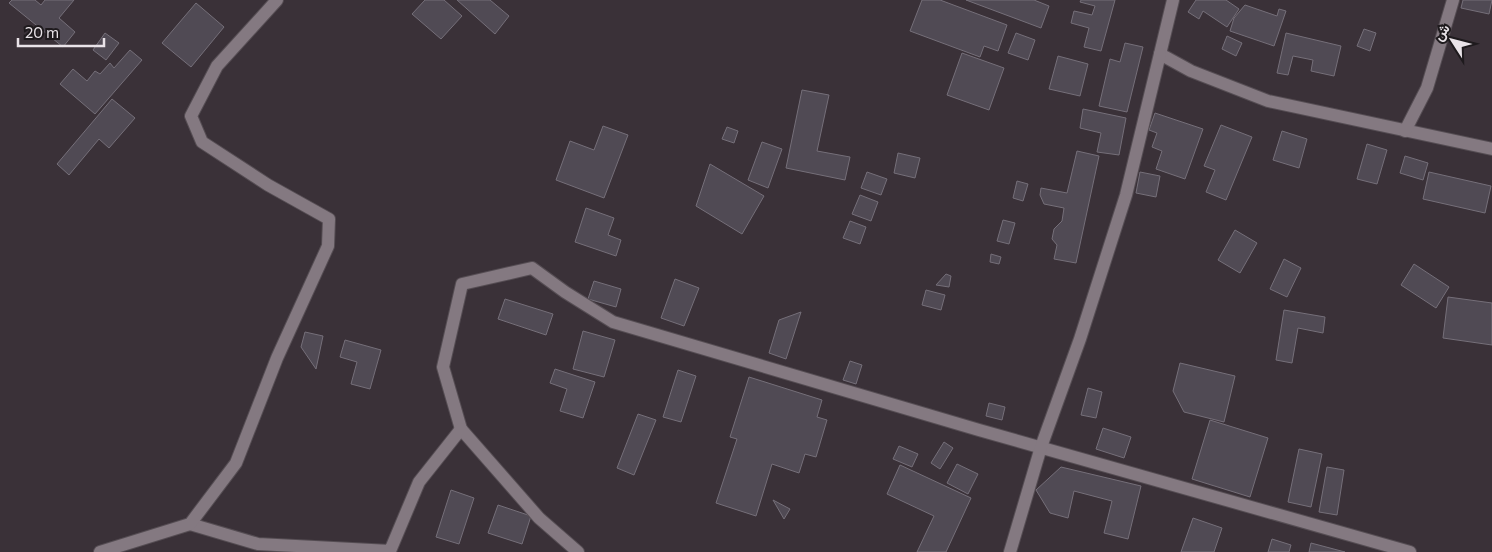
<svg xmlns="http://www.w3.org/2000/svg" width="1492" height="552" font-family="Commissioner,Vazirmatn,sans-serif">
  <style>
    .building { fill: #504a54; stroke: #756f79 }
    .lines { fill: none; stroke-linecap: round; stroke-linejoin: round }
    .minor-casing { stroke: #554d53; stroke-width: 14 }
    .minor { stroke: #847981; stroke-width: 12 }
  </style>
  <rect width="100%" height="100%" fill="#3a3138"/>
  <g class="building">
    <path d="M 12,0 L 35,0 L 41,5 L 45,0 L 74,0 L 59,18 L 75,32 L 63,47 L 9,3 Z"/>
    <path d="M 425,0 L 444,0 L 462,16 L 441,39 L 412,14 Z"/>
    <path d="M 457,0 L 490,0 L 509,16 L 495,34 Z"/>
    <path d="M 922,0 L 940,0 L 1007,25 L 998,51 L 984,46 L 980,57 L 910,31 Z"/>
    <path d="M 966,0 L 1034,0 L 1049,6 L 1041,28 Z"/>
    <path d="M 1081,0 L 1115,0 L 1101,51 L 1084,47 L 1089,28 L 1071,23 L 1074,11 L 1092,15 L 1095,6 L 1080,2 Z"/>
    <path d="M 1196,0 L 1226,0 L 1239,9 L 1227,27 L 1203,11 L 1199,19 L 1188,12 Z"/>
    <path d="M 1463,0 L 1492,0 L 1489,14 L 1461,8 Z"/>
    <path d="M 196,3 L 224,27 L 191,67 L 162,43 Z"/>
    <path d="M 1245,5 L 1277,16 L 1279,9 L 1286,11 L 1274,46 L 1230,31 L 1234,18 Z"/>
    <path d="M 1364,29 L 1376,33 L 1370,51 L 1357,46 Z"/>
    <path d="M 105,33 L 119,43 L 106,60 L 93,50 Z"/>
    <path d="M 1016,33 L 1035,40 L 1028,60 L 1008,53 Z"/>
    <path d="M 1286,33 L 1341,46 L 1334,76 L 1311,71 L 1313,60 L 1293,56 L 1288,75 L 1277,73 Z"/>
    <path d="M 1227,36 L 1242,43 L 1236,56 L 1222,49 Z"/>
    <path d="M 1125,43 L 1143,47 L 1127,112 L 1099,106 L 1110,59 L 1120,62 Z"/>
    <path d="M 130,50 L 142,60 L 95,114 L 60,84 L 73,69 L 87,81 L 95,71 L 100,74 L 110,63 L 114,68 Z"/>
    <path d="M 962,53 L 1004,68 L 989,110 L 947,95 Z"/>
    <path d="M 1058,56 L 1088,64 L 1080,96 L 1049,89 Z"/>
    <path d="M 802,90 L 829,95 L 817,151 L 850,157 L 845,180 L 786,168 Z"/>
    <path d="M 112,99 L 135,118 L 109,148 L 99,139 L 69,175 L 57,164 Z"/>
    <path d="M 1083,109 L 1126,118 L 1119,155 L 1097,152 L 1101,133 L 1080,128 Z"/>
    <path d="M 1155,113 L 1203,129 L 1185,179 L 1156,169 L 1162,151 L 1152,147 L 1157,133 L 1149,130 Z"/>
    <path d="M 1221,125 L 1252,137 L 1226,200 L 1206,192 L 1215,170 L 1204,166 Z"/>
    <path d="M 603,126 L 628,135 L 604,198 L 556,180 L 570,141 L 594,150 Z"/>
    <path d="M 727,127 L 738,131 L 734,143 L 722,139 Z"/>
    <path d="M 1282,131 L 1307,139 L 1299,168 L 1273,160 Z"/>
    <path d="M 762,142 L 782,149 L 768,188 L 748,180 Z"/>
    <path d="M 1367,144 L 1387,150 L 1377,184 L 1357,179 Z"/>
    <path d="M 1077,151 L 1099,156 L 1076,263 L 1054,259 L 1057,245 L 1052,239 L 1054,229 L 1062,221 L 1064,208 L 1044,204 L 1040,195 L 1041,188 L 1067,193 Z"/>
    <path d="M 898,153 L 920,158 L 915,178 L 894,173 Z"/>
    <path d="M 1405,156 L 1428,163 L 1423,180 L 1400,173 Z"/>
    <path d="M 710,164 L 764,196 L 742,234 L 696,206 Z"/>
    <path d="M 867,172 L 887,179 L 881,195 L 861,188 Z"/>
    <path d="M 1140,172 L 1160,176 L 1156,197 L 1136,193 Z"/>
    <path d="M 1429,172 L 1491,186 L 1485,213 L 1423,199 Z"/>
    <path d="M 1017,181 L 1028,184 L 1023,201 L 1013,198 Z"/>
    <path d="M 860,195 L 878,202 L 871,221 L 852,214 Z"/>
    <path d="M 586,208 L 614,218 L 608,235 L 621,240 L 616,256 L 575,242 Z"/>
    <path d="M 1003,220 L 1015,223 L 1009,244 L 997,241 Z"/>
    <path d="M 850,221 L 866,227 L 860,244 L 843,238 Z"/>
    <path d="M 1235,230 L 1257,243 L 1240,273 L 1218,260 Z"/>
    <path d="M 991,254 L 1001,257 L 999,264 L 990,262 Z"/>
    <path d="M 1284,259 L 1301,268 L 1287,297 L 1270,289 Z"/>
    <path d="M 1414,264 L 1449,287 L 1436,308 L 1401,285 Z"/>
    <path d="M 946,274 L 951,276 L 949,287 L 936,285 Z"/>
    <path d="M 675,279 L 699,288 L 684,326 L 661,318 Z"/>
    <path d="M 594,281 L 621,289 L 616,307 L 588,299 Z"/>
    <path d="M 926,290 L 945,295 L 941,310 L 922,305 Z"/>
    <path d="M 1448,297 L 1492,303 L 1492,345 L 1443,338 Z"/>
    <path d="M 505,299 L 553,314 L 546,335 L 498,319 Z"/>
    <path d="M 1284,310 L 1325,317 L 1323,333 L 1298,328 L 1292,363 L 1276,360 Z"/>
    <path d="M 801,312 L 786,359 L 769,353 L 779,320 Z"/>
    <path d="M 583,331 L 615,340 L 604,377 L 573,369 Z"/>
    <path d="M 305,332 L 323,336 L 316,369 L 301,347 Z"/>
    <path d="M 345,340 L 381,350 L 370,389 L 351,384 L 357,362 L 340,357 Z"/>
    <path d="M 850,361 L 862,365 L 856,384 L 843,380 Z"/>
    <path d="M 1180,363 L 1235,376 L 1224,422 L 1184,412 L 1173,391 Z"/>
    <path d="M 555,369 L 595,382 L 583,418 L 560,411 L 567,389 L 550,383 Z"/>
    <path d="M 678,370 L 696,376 L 681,422 L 663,417 Z"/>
    <path d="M 749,377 L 822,400 L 817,417 L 827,420 L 816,457 L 805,454 L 799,473 L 772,464 L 756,516 L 716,503 L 737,439 L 730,437 Z"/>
    <path d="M 1088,388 L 1102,392 L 1096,418 L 1081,415 Z"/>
    <path d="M 989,403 L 1005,407 L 1002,420 L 986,416 Z"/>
    <path d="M 638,414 L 656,420 L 634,475 L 617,468 Z"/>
    <path d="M 1210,420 L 1268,438 L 1250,497 L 1192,479 Z"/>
    <path d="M 1103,428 L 1131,437 L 1124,458 L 1096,449 Z"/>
    <path d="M 944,442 L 953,448 L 940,469 L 931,463 Z"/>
    <path d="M 899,446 L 918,454 L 912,467 L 893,459 Z"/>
    <path d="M 1299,449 L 1322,454 L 1311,507 L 1288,502 Z"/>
    <path d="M 957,464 L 978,474 L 968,494 L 947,483 Z"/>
    <path d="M 900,465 L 971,498 L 946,552 L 917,552 L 934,516 L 887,494 Z"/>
    <path d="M 1061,467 L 1141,486 L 1128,539 L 1104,533 L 1112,501 L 1074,491 L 1068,518 L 1050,513 L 1036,490 Z"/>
    <path d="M 1327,467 L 1344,470 L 1337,515 L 1319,512 Z"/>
    <path d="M 451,490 L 474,498 L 459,544 L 436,537 Z"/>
    <path d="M 773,500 L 790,509 L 784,519 Z"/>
    <path d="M 498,505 L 531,516 L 522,544 L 488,533 Z"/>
    <path d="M 1193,518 L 1222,528 L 1214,552 L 1181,552 Z"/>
    <path d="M 1272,539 L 1291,545 L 1289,552 L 1268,552 Z"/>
    <path d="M 1311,543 L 1345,552 L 1309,552 Z"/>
  </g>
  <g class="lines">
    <defs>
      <g id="minor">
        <path d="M 1173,0 L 1160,54 L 1191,71 L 1268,101 L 1492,149"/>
        <path d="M 1405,131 L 1427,88 L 1453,0"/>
        <path d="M 461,429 L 443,367 L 462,284 L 532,268 L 565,292 L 613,322 L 979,430 L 1410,552"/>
        <path d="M 190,524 L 258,544 L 390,551 L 419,482 L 461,429 L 539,518 L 578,552"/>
        <path d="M 100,552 L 190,524 L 236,463 L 277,358 L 328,246 L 329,219 L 268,185 L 202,142 L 191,116 L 217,66 L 277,0"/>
        <path d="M 1010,552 L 1041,447 L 1080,339 L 1126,195 L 1160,54"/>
      </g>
    </defs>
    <use href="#minor" class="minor-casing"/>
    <use href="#minor" class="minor"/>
  </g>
  <g transform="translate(1452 40) rotate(306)" stroke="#1e1a1d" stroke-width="4" paint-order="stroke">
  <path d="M0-4L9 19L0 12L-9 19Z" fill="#e9e3e8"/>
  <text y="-8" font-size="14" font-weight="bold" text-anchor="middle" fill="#e9e3e8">ش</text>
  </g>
  <path d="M18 38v8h86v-8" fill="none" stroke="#e9e3e8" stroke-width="2.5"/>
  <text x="25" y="38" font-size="15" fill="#e9e3e8" stroke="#1e1a1d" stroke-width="4" paint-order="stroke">20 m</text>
</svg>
